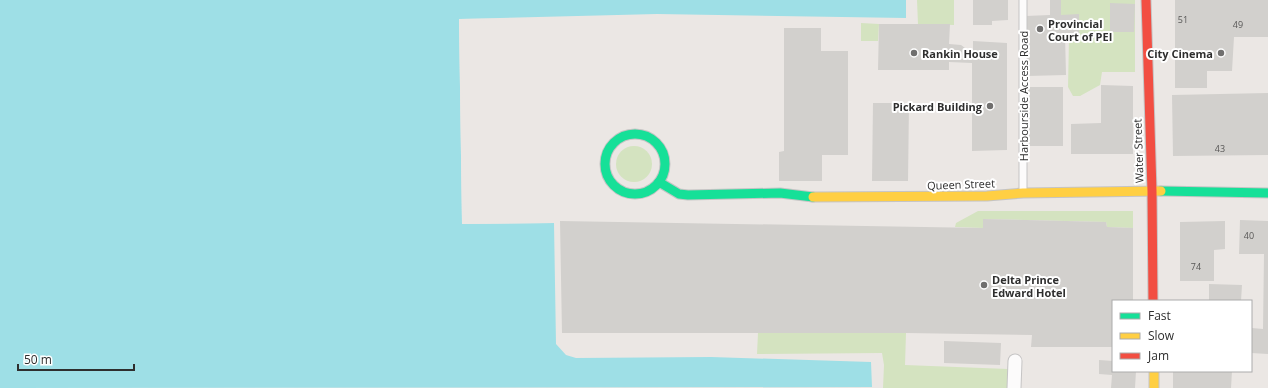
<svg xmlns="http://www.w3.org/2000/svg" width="1268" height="388" font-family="'Open Sans',sans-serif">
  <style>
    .green { fill: #d4e3c0 }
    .water { fill: #9edfe6 }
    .pier { fill: #ebe7e4 }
    .building { fill: #d2d0cd }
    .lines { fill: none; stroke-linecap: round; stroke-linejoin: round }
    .lane-casing { stroke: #c5c4c4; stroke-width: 9 }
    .street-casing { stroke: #c5c4c4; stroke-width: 15 }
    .fast-casing { stroke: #c5c4c4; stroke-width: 11 }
    .slow-casing { stroke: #c5c4c4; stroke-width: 11 }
    .jam-casing { stroke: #c5c4c4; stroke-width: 11 }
    .lane { stroke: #fcfbfb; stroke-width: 7 }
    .street { stroke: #fcfbfb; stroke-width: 13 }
    .fast { stroke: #16e098; stroke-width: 9 }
    .slow { stroke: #ffcf43; stroke-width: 9 }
    .jam { stroke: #f24e42; stroke-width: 9 }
    .poi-dot { fill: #706f6e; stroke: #fff; stroke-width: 1.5 }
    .labels { text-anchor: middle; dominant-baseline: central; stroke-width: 4; stroke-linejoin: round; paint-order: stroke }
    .number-label { font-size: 9px; fill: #585756 }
    .poi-label { font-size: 11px; font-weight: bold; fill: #2e2e2e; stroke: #fff; text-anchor: start }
    .street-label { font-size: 11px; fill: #2e2e2e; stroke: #fff }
  </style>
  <rect width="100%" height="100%" fill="#ebe7e4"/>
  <g class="green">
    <path d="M 917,0 L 954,0 L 954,25 L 918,24 Z"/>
    <path d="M 1061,0 L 1135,0 L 1135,72 L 1102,72 L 1100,85 L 1080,96 L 1073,96 L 1068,87 L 1069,39 L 1079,39 L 1079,15 L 1061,15 Z"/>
    <path d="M 861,23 L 879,24 L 878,41 L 861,41 Z"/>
    <circle cx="634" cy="164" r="18"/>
    <path d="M 978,211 L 1133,211 L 1133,228 L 1107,227 L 1106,222 L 983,219 L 983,228 L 955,227 L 956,223 Z"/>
    <path d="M 758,333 L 906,333 L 905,365 L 1008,369 L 1008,388 L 883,388 L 884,365 L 882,353 L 757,354 Z"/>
  </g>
  <path class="water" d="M 0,0 L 906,0 L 906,18 L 657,14 L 459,19 L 462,224 L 554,223 L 556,344 L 566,355 L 576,358 L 711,357 L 871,362 L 872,387 L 0,388 Z"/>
  <path class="pier" d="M 578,18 L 461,21 L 464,222 L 550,221 L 555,221 L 556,223 L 462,224 L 459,19 Z"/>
  <g class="building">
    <path d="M 973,0 L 1008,0 L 1008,20 L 992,21 L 992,25 L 973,25 Z"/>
    <path d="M 1050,0 L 1061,0 L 1061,15 L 1079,14 L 1079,35 L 1065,35 L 1066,75 L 1027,76 L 1026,16 L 1050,15 Z"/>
    <path d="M 1175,0 L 1268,0 L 1268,37 L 1234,37 L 1232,71 L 1207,71 L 1207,88 L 1175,88 Z"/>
    <path d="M 1110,3 L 1135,4 L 1134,32 L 1110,32 Z"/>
    <path d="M 879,24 L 950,24 L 949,44 L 961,45 L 973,54 L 973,41 L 1007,43 L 1007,150 L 972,151 L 972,63 L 949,62 L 949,70 L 878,70 Z"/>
    <path d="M 784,28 L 821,28 L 821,51 L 848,51 L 848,155 L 822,155 L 822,181 L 779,181 L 779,152 L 784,151 Z"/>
    <path d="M 1101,85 L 1133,86 L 1133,154 L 1071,154 L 1071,124 L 1101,123 Z"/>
    <rect x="1028" y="87" width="35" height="59"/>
    <path d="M 1268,93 L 1268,155 L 1173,156 L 1172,95 Z"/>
    <path d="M 873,103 L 909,103 L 908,181 L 872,181 Z"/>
    <path d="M 983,219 L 1106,222 L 1107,227 L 1133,228 L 1133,301 L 1113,301 L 1113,347 L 1031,347 L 1032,335 L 906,333 L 562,333 L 560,221 L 983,228 Z"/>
    <path d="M 1240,220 L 1268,221 L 1268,354 L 1251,353 L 1252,328 L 1263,329 L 1264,254 L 1239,254 Z"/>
    <path d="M 1225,221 L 1225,249 L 1214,250 L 1214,281 L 1180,281 L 1180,222 Z"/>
    <path d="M 1209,284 L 1242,285 L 1241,301 L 1209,301 Z"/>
    <path d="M 944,341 L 1001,343 L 1000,365 L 944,363 Z"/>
    <path d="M 1099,360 L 1113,361 L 1113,371 L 1136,371 L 1135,388 L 1111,388 L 1112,375 L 1099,374 Z"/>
    <path d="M 1173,371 L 1232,371 L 1231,388 L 1173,388 Z"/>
  </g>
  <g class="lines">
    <defs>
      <path id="lane" d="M 1023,0 L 1023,193"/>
      <path id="street" d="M 1014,388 L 1015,361"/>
      <g id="fast">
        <circle cx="635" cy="164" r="30"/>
        <path d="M 659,182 L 679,194 L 688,195 L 780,193 L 813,197"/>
        <path d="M 1161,191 L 1268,193"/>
      </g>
      <g id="slow">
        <path d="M 813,197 L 987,196 L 1023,193 L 1161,191"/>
        <path d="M 1154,371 L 1154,388"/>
      </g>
      <path id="jam" d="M 1146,0 L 1152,191 L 1153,301"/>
    </defs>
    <use href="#lane" class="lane-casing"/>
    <use href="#street" class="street-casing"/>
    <use href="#fast" class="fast-casing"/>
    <use href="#slow" class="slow-casing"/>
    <use href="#jam" class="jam-casing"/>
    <use href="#lane" class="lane"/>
    <use href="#street" class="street"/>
    <use href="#fast" class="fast"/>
    <use href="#slow" class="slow"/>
    <use href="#jam" class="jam"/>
  </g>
  <g class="poi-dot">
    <circle cx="1040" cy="29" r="4"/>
    <circle cx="914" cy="53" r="4"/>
    <circle cx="1221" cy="53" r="4"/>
    <circle cx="990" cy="106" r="4"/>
    <circle cx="984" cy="285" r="4"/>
  </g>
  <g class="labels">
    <g class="number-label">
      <text x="1183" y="19">51</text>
      <text x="1238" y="24">49</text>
      <text x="1220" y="148">43</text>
      <text x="1249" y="235">40</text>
      <text x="1196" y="266">74</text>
    </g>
    <g class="poi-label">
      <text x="1048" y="23">Provincial<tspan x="1048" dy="13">Court of PEI</tspan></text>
      <text x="922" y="53">Rankin House</text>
      <text x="1213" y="53" text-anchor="end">City Cinema</text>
      <text x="982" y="106" text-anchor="end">Pickard Building</text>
      <text x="992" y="279">Delta Prince<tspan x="992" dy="13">Edward Hotel</tspan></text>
    </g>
    <g class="street-label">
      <text transform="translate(1023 96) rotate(-90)">Harbourside Access Road</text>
      <text transform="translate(1138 151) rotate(-92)">Water Street</text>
      <text transform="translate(961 184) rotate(-2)">Queen Street</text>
    </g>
  </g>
  <rect x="1112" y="300" width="140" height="72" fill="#ffffff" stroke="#ababab"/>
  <rect x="1120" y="313" width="20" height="6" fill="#16e098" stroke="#ababab"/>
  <text x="1148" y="320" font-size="12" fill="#2e2e2e">Fast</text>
  <rect x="1120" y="333" width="20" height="6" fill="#ffcf43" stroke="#ababab"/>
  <text x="1148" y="340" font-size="12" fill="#2e2e2e">Slow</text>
  <rect x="1120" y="353" width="20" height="6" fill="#f24e42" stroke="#ababab"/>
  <text x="1148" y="360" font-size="12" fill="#2e2e2e">Jam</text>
  <path d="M18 364v6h116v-6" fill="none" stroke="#2e2e2e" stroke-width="2"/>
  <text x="24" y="364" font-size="12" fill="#2e2e2e" stroke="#ffffff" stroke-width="3" paint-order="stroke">50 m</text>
</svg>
